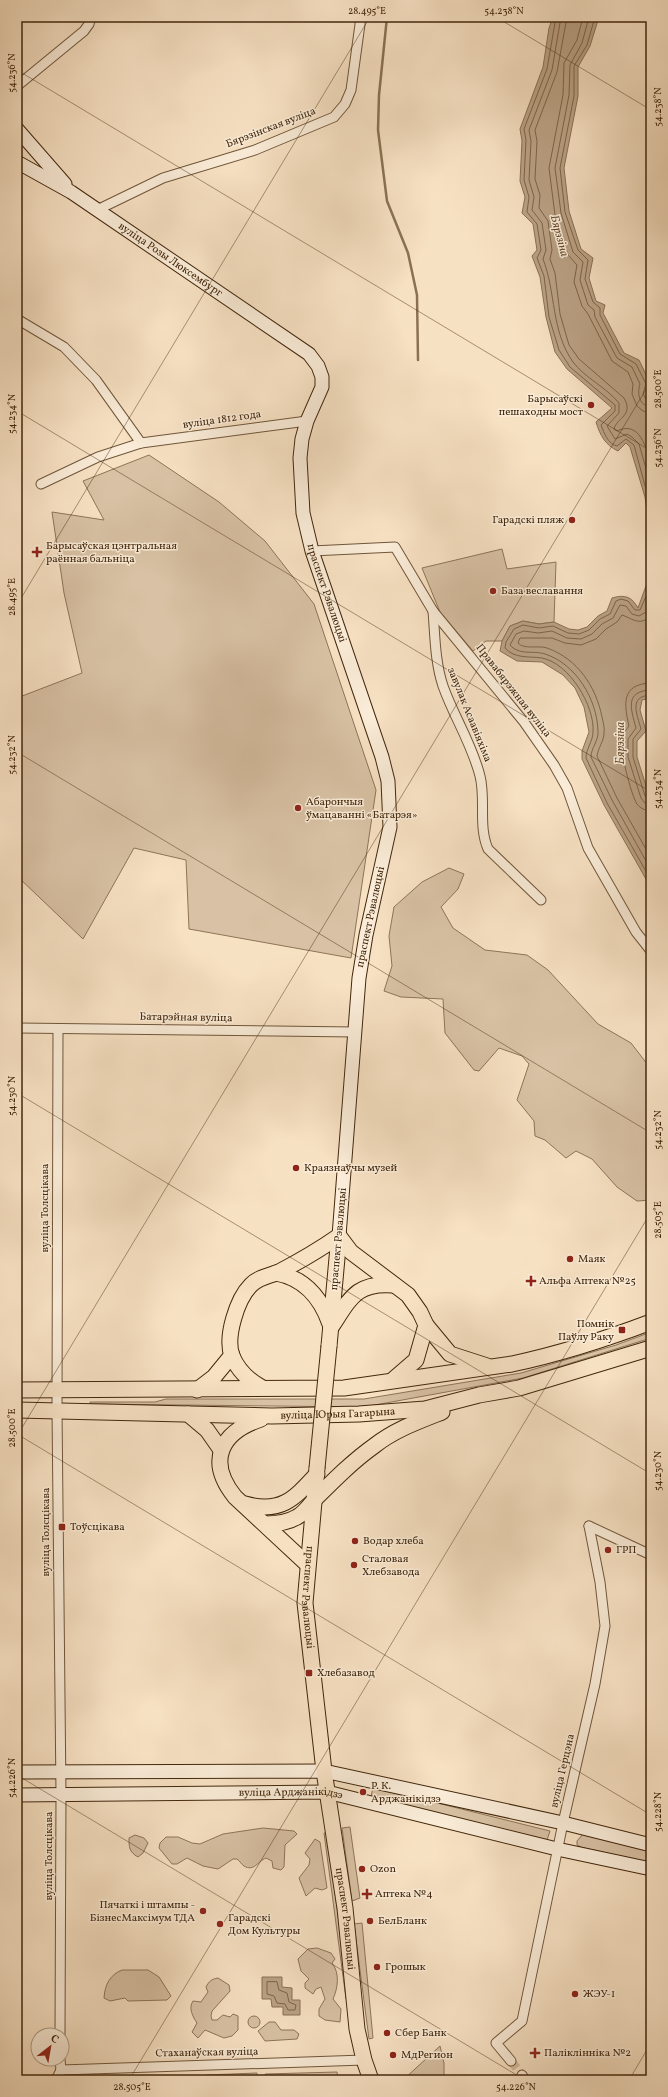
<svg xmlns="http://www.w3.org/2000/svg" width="668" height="2097" font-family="Vollkorn,serif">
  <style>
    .green { fill: #d8c1a4; stroke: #8e7458 }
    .water { fill: #baa285; stroke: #8a7155 }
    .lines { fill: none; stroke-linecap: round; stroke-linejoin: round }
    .shore { stroke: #7e6448; stroke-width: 1 }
    .stream { stroke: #8a7155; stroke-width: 2.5 }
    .street-tunnel { stroke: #d3bc9e; stroke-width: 9; stroke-dasharray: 9 4.5; stroke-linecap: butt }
    .street-casing { stroke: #70563a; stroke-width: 11 }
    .secondary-casing { stroke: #43270c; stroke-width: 15 }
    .primary-casing { stroke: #43270c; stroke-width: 17 }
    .street { stroke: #faecd8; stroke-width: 9 }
    .secondary { stroke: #faecd8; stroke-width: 13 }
    .primary { stroke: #f7e1c3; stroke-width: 15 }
    .primary-bridge-casing { stroke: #43270c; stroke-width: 17; stroke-linecap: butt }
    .primary-bridge { stroke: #f7e1c3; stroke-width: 15 }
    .ticks { fill: none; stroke: #43270c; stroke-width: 1; stroke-opacity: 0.45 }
    .poi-dot { fill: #8f2418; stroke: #faecd8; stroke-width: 1.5 }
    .labels { text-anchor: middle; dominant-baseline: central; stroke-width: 3; stroke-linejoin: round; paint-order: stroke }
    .street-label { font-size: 11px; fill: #43270c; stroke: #faecd8 }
    .poi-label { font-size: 11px; fill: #43270c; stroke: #faecd8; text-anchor: start }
    .water-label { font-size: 12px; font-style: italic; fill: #674c30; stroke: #faecd8 }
    .neatline { fill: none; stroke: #43270c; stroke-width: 1.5 }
    .ticks-label { font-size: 10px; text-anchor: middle; fill: #43270c }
  </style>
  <rect width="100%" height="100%" fill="#f7e1c3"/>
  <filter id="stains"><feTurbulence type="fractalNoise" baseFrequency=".005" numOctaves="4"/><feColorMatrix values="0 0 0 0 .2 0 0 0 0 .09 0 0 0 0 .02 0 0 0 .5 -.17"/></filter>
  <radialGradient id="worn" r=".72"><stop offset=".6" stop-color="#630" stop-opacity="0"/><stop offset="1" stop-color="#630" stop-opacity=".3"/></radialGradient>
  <g class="green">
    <path d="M 149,455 L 219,502 L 265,541 L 314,604 L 376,790 L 351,958 L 189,929 L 186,860 L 134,848 L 83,939 L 17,876 L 17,698 L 82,673 L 64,593 L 52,512 L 104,520 L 83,481 Z"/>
    <path d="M 502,549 L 507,569 L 556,562 L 554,622 L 539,624 L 523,621 L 510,626 L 502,641 L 486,641 L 473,651 L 440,612 L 422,568 Z"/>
    <path d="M 449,868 L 464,874 L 458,889 L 441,907 L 453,928 L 485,950 L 527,955 L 548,970 L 598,1024 L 631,1043 L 651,1069 L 651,1200 L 637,1201 L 617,1187 L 592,1159 L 576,1151 L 566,1158 L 545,1140 L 535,1136 L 534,1121 L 517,1100 L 529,1064 L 522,1056 L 499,1048 L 479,1071 L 474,1070 L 445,1033 L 443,999 L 401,997 L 384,991 L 392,966 L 389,936 L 394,907 L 422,882 Z"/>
    <path d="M 651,1332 L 651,1338 L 523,1378 L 364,1407 L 90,1404 L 90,1402 L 155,1402 L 166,1399 L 364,1399 L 521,1373 L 616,1345 Z"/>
    <path d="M 373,1787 L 550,1831 L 547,1840 L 371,1797 Z"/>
    <path d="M 350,1827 L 360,1898 L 352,1901 L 342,1828 Z"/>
    <path d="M 263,1828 L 294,1831 L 297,1834 L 285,1845 L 284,1867 L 281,1870 L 273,1868 L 272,1861 L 266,1858 C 258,1861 254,1872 244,1866 C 241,1864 240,1861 237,1859 L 233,1859 L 218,1869 L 203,1866 L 187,1858 L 177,1864 L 172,1864 L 159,1848 L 160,1843 L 166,1837 L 178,1837 L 192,1843 L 200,1844 L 223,1834 Z"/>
    <path d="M 327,1832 L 349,1999 L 346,1999 L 324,1833 Z"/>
    <path d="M 583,1834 L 651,1851 L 651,1864 L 581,1847 L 577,1845 L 577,1841 Z"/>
    <path d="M 135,1835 L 144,1838 L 148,1843 L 143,1853 L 138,1857 C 129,1852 129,1847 129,1838 Z"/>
    <path d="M 315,1839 L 320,1842 L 327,1888 L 322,1890 L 315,1888 L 306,1896 L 299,1878 L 309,1865 L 310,1859 L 305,1853 Z"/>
    <path d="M 362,1923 L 373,2038 L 369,2039 L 354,1924 Z"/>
    <path d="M 317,1948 L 331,1953 L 335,1959 L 332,1963 C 340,1973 338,1988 333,1999 L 341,2009 L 340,2022 L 325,2020 L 319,2016 L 319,2009 L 325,1999 L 321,1987 L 316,1989 L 313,1994 L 305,1988 L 305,1983 L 309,1979 L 301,1971 L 298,1959 L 308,1949 Z"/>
    <path d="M 122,1970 L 148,1970 L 159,1977 L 171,1996 L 167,2000 L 128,2001 L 125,1998 L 110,2001 L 104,1998 C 105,1984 110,1975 122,1970 Z"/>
    <path d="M 218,1978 L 229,1985 L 230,1991 L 212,2011 L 211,2016 L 212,2020 L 217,2020 L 223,2015 L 230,2017 L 233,2014 L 238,2016 L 238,2030 L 232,2036 L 224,2038 L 205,2030 L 198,2038 L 192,2032 L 197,2023 C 193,2017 188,2008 193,2001 L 201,2002 L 208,1992 L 206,1987 C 209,1981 212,1979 218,1978 Z"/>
    <circle cx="254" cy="2022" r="6"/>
    <path d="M 269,2022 L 275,2022 L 281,2030 L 294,2030 L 299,2034 L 297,2039 L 265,2041 L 258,2031 Z"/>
    <path d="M 440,2046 L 444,2063 L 444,2080 L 403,2080 Z"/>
    <path d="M 337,2072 L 338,2080 L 267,2080 L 265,2074 Z"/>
    <path d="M 74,2073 L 92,2073 L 99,2080 L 71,2080 Z"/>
    <path d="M 257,2073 L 257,2080 L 206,2080 L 206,2075 Z"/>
    <path d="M 113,2076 L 178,2076 L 181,2080 L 105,2079 Z"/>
  </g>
  <g class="water">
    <path d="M 553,17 L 599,17 L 590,46 L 578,67 L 578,96 L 564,168 L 569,211 L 581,249 L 593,258 L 589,278 L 596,301 L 605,305 L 603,313 L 624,353 L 639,360 L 651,385 L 647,392 L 651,401 L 651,540 L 645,497 L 630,447 L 626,443 L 618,451 C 605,445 600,435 596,422 L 612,408 L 567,369 L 555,352 L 546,317 L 540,277 L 532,256 L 537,250 L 533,224 L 522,213 L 525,197 L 520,181 L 522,141 L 520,129 L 543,67 L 549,28 Z"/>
    <path d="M 651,560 L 651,698 L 642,700 L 640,710 L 646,731 L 637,741 L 637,757 L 651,802 L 651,888 L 604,805 L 582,759 L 582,751 L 589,732 L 584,707 L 575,688 L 563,675 L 542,662 L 517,661 L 500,651 L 502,641 L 510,626 L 523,621 L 539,624 L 554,622 L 569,629 L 578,630 L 587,627 L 598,616 L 607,611 L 612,598 C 625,594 632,597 638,608 L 651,572 Z"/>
    <path d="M 262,1977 L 282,1977 L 282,1987 L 292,1988 L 292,2000 L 300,2000 L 300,2015 L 283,2015 L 283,2007 L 272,2007 L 271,1999 L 262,1999 Z"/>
  </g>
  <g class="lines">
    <g class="shore">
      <path d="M 556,17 L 547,69 L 524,129 L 526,140 L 524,180 L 529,197 L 527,212 L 537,224 L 541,250 L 537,258 L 544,276 L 549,317 L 559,350 L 570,367 L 615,405 L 615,411 L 601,425 C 604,433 608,444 617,446 L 626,439 L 634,445 L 651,508"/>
      <path d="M 561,17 L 552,70 L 529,130 L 531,141 L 529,180 L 534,197 L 532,210 L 542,223 L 546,250 L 543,259 C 556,292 551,331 573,362 C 585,378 606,387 619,403 L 619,413 L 607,426 L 615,439 L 627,434 L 632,437 L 639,444 L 651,486"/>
      <path d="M 567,17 L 557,72 L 535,130 L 537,141 L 535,179 L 540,195 L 539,208 L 548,221 L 552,250 L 550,259 L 555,273 L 560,314 L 569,345 L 579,359 L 624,398 C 634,416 617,417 614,429 L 617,431 C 640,420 646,448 651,464"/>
      <path d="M 583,17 L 577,40 L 564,63 L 563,95 L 549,168 L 555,215 L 568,255 L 577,265 L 574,282 L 582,306 L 588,314 L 612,361 L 628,372 L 633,384 L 632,394 L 637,406 L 643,411 L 651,413"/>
      <path d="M 589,17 L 582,43 L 570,65 L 569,95 L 555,168 L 561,213 L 573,252 L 583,262 L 580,280 L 588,305 L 594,310 L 595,317 L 617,358 L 632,367 L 640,384 C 637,394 639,406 651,407"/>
      <path d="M 595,17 L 587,45 L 574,66 L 574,96 L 560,168 L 565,212 L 578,250 L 588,260 L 585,279 L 593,302 L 600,308 L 600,315 L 620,354 L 636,364 L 646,384 L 643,394 L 647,401 L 651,402"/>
      <path d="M 651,585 L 640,610 L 635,610 L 628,601 L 621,599 L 616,601 L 610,614 L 600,619 L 589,630 L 579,634 L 568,633 L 553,626 L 539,628 L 523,625 L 514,629 L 506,642 L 505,648 C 515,659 528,656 542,658 C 569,663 595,706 593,732 C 593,741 586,749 586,758 L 607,803 L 651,880"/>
      <path d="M 651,599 L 646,612 L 639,616 L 632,614 L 626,606 L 620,605 L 613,618 L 602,624 L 592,634 L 581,639 L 567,638 L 552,631 L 538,633 L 524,631 L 516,634 L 510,645 C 520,656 533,650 545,654 C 576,664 597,699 598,731 C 599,740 591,748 591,757 L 612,800 L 651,870"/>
      <path d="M 651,615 C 641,627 633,619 622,615 L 617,622 L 606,629 L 596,639 L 581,645 L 565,643 L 552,638 L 520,638 L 518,643 C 524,650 539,645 547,648 C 578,659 596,687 602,717 C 603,722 605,728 604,733 C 604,741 598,748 597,756 L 617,798 L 651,858"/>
      <path d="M 651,683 C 621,684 624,704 629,726 C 626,730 623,733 622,737 C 619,748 631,795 637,804 C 641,809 645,810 651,811"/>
      <path d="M 651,690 C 624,691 631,709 636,728 L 628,739 L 628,757 L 641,798 L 645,803 L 651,805"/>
      <path d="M 651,695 C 628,696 637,714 641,729 L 633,739 L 633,757 L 645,796 L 651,800"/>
      <path d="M 277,1982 L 279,1990 L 287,1993 L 289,2002 L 296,2005 L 295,2010 L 288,2010 L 285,2004 L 277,2003 L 274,1996 L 267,1994 L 267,1982 Z"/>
    </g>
    <path class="stream" d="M 387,17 L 379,95 L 378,130 L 387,201 L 408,253 L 417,295 L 418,360"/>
    <path class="street-tunnel" d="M 511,2061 L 522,2075"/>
    <defs>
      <g id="street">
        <path d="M 17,86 L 84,31 L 89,24 L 91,17"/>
        <path d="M 97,210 L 163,178 L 255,150 L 334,117 L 345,104 L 351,90 L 361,17"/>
        <path d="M 17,319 L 64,347 L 96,380 L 141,443"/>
        <path d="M 41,484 L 98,457 L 141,443 L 307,421"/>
        <path d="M 312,551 L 395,547 L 433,611 L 524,722 L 554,765 L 567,788 L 588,848 L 636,932 L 651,951"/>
        <path d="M 433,611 C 435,636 435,662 443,686 C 454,717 472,744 480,776 C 486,800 478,826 488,849 L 541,900"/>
        <path d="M 17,1028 L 355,1032"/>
        <path d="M 58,1029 L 57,1410 L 61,1794 L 60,2035"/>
        <path d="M 589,1526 L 651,1555"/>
        <path d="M 60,2059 L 61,2070"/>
        <path d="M 511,2061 L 496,2043 L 522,2021 L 563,1823 L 595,1684 L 605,1626 L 600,1582 L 589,1526"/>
        <path d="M 61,2070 L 364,2060"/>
        <path d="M 522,2075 L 525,2080"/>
        <path d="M 56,2080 L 61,2070"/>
      </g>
      <g id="secondary">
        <path d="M 17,129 L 65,184"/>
        <path id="s1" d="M 17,162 L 71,192 L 309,354 L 318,366 L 322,377 L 322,387 L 307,421 L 302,439 L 300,458 L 303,513 L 312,551 L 382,757 L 388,781 L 390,827 L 366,935 L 359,978 L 339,1236"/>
        <path d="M 17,1772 L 324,1771 L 563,1823 L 651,1845"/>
        <path id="s2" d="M 17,1795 L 327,1792 L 557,1849 L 651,1869"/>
      </g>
      <g id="primary">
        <path d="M 339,1236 L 351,1252 L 408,1295 L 420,1312 L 426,1325 L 450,1354 L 487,1366"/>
        <path d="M 276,1273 C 304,1278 321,1298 330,1324"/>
        <path d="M 332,1326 C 351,1297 357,1282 394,1285"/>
        <path d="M 329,1346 L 339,1236"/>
        <path d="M 394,1379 L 416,1360 L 426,1325"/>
        <path d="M 261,1387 C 248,1380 238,1370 232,1356 C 225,1337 237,1299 251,1285 C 259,1277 269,1276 279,1272 C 300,1261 319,1250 339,1236"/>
        <path d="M 17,1390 L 344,1388 L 512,1364 C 559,1354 606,1339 651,1322"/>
        <path d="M 197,1390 L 214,1377 L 232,1355"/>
        <path id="s3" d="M 17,1410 L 272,1416 L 359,1414 L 425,1409 L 479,1395 L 519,1388 L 651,1348"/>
        <path d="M 188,1414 L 207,1430 L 221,1450"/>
        <path d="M 261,1419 C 221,1432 206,1461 235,1497 L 307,1564"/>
        <path id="s4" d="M 317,1468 L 305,1603 L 324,1771 L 345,1908 L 357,2029 L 364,2060 L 371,2080"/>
        <path d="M 245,1504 C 281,1514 294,1499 317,1474"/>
        <path d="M 265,1524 C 276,1524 287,1523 297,1517 C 306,1512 310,1504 317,1497 C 335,1479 353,1461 374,1446 C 394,1430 419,1421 442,1412"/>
      </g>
    </defs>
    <use href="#street" class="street-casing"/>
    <use href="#secondary" class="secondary-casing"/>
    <use href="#primary" class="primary-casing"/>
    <use href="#street" class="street"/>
    <use href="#secondary" class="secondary"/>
    <use href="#primary" class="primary"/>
    <defs>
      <path id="primary-bridge" d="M 317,1468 L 329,1346"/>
    </defs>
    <use href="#primary-bridge" class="primary-bridge-casing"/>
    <use href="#primary-bridge" class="primary-bridge"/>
  </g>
  <path class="ticks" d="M 496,17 L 651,110M 17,70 L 651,451M 17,411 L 651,792M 17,605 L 370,17M 17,752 L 651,1133M 17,1093 L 651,1474M 17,1434 L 651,1815M 17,1436 L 651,381M 17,1775 L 525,2080M 129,2080 L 651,1212M 629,2080 L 651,2043"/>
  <g class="poi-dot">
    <circle cx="591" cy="405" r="4"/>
    <circle cx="572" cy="520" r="4"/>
    <path d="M35 546h4v4h4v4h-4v4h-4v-4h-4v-4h4z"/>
    <circle cx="493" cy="591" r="4"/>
    <circle cx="298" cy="808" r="4"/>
    <circle cx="296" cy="1168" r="4"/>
    <circle cx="570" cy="1259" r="4"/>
    <path d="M529 1275h4v4h4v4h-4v4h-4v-4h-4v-4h4z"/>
    <rect x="618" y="1326" width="8" height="8" rx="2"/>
    <rect x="58" y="1523" width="8" height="8" rx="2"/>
    <circle cx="355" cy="1541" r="4"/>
    <circle cx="608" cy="1550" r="4"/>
    <circle cx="354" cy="1565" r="4"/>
    <rect x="305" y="1669" width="8" height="8" rx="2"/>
    <circle cx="363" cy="1792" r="4"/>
    <circle cx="362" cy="1869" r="4"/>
    <path d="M365 1888h4v4h4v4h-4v4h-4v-4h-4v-4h4z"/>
    <circle cx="203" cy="1911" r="4"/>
    <circle cx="370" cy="1921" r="4"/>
    <circle cx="220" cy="1924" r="4"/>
    <circle cx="377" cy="1967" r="4"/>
    <circle cx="575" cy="1994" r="4"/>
    <circle cx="387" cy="2033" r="4"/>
    <path d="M533 2047h4v4h4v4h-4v4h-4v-4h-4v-4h4z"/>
    <circle cx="393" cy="2055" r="4"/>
  </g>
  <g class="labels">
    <g class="street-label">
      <text transform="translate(271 128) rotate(-21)">Бярэзінская вуліца</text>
      <text stroke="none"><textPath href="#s1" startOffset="182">вуліца Розы Люксембург</textPath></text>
      <text transform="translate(222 420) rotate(-8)">вуліца 1812 года</text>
      <text stroke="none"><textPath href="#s1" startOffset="600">праспект Рэвалюцыі</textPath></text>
      <text transform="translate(513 691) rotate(52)">Правабярэжная вуліца</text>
      <text transform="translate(469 715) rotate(68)">завулак Асаавіяхіма</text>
      <text transform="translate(371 917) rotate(-78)">праспект Рэвалюцыі</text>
      <text transform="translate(186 1018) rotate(1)">Батарэйная вуліца</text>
      <text transform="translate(45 1208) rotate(-90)">вуліца Толсцікава</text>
      <text transform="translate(339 1239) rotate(-85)">праспект Рэвалюцыі</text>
      <text stroke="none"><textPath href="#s3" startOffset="321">вуліца Юрыя Гагарына</textPath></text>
      <text transform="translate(46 1532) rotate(-90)">вуліца Толсцікава</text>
      <text stroke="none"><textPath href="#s4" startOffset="130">праспект Рэвалюцыі</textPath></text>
      <text transform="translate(563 1771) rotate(-77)">вуліца Герцэна</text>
      <text stroke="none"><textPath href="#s2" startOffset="274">вуліца Арджанікідзэ</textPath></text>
      <text transform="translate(49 1856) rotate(-90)">вуліца Толсцікава</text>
      <text stroke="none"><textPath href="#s4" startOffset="454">праспект Рэвалюцыі</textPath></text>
      <text transform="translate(207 2053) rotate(-1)">Стаханаўская вуліца</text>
    </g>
    <g class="poi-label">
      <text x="583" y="399" text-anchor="end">Барысаўскі<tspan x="583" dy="13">пешаходны мост</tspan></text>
      <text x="564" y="520" text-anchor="end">Гарадскі пляж</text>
      <text x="46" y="546">Барысаўская цэнтральная<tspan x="46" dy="13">раённая бальніца</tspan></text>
      <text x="501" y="591">База веславання</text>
      <text x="306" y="802">Абарончыя<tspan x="306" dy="13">ўмацаванні «Батарэя»</tspan></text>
      <text x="304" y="1168">Краязнаўчы музей</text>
      <text x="578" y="1259">Маяк</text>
      <text x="539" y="1281">Альфа Аптека №25</text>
      <text x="614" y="1324" text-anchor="end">Помнік<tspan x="614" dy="13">Паўлу Раку</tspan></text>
      <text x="70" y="1527">Тоўсцікава</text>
      <text x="363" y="1541">Водар хлеба</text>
      <text x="616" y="1550">ГРП</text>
      <text x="362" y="1559">Сталовая<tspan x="362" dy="13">Хлебзавода</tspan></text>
      <text x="317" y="1673">Хлебазавод</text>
      <text x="371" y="1786">Р. К.<tspan x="371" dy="13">Арджанікідзэ</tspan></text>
      <text x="370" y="1869">Ozon</text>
      <text x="375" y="1894">Аптека №4</text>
      <text x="195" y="1905" text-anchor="end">Пячаткі і штампы -<tspan x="195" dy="13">БізнесМаксімум ТДА</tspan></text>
      <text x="228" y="1918">Гарадскі<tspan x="228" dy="13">Дом Культуры</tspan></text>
      <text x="378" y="1921">БелБланк</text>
      <text x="385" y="1967">Грошык</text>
      <text x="583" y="1994">ЖЭУ-1</text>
      <text x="395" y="2033">Сбер Банк</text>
      <text x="544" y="2053">Паліклінніка №2</text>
      <text x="401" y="2055">МдРегион</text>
    </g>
    <g class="water-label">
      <text transform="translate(559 236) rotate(75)">Бярэзіна</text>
      <text transform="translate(621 743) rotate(-90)">Бярэзіна</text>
    </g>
  </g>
  <rect width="668" height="2097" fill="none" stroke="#f7e1c3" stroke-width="44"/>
  <g transform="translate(50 2047) rotate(31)"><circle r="19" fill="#faecd8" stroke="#b19d86"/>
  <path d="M0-3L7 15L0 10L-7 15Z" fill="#8f2418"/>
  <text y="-6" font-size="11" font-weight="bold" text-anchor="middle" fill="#43270c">С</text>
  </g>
  <rect x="22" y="22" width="624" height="2053" class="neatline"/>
  <g class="ticks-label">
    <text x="367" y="14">28.495°E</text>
    <text x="504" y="14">54.238°N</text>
    <text transform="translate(11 73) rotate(-90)" y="4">54.236°N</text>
    <text transform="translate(657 107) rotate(-90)" y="4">54.238°N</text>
    <text transform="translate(657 389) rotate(-90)" y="4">28.500°E</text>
    <text transform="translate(11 414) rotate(-90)" y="4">54.234°N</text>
    <text transform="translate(657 448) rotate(-90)" y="4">54.236°N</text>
    <text transform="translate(11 597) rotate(-90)" y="4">28.495°E</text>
    <text transform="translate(11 755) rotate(-90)" y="4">54.232°N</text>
    <text transform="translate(657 789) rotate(-90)" y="4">54.234°N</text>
    <text transform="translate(11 1096) rotate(-90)" y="4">54.230°N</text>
    <text transform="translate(657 1130) rotate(-90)" y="4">54.232°N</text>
    <text transform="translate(657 1220) rotate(-90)" y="4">28.505°E</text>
    <text transform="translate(11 1428) rotate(-90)" y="4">28.500°E</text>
    <text transform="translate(657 1471) rotate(-90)" y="4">54.230°N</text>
    <text transform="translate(11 1778) rotate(-90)" y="4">54.226°N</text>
    <text transform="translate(657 1812) rotate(-90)" y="4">54.228°N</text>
    <text x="132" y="2090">28.505°E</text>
    <text x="516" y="2090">54.226°N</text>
  </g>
  <rect width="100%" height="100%" filter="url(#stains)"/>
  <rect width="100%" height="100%" fill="url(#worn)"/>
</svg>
